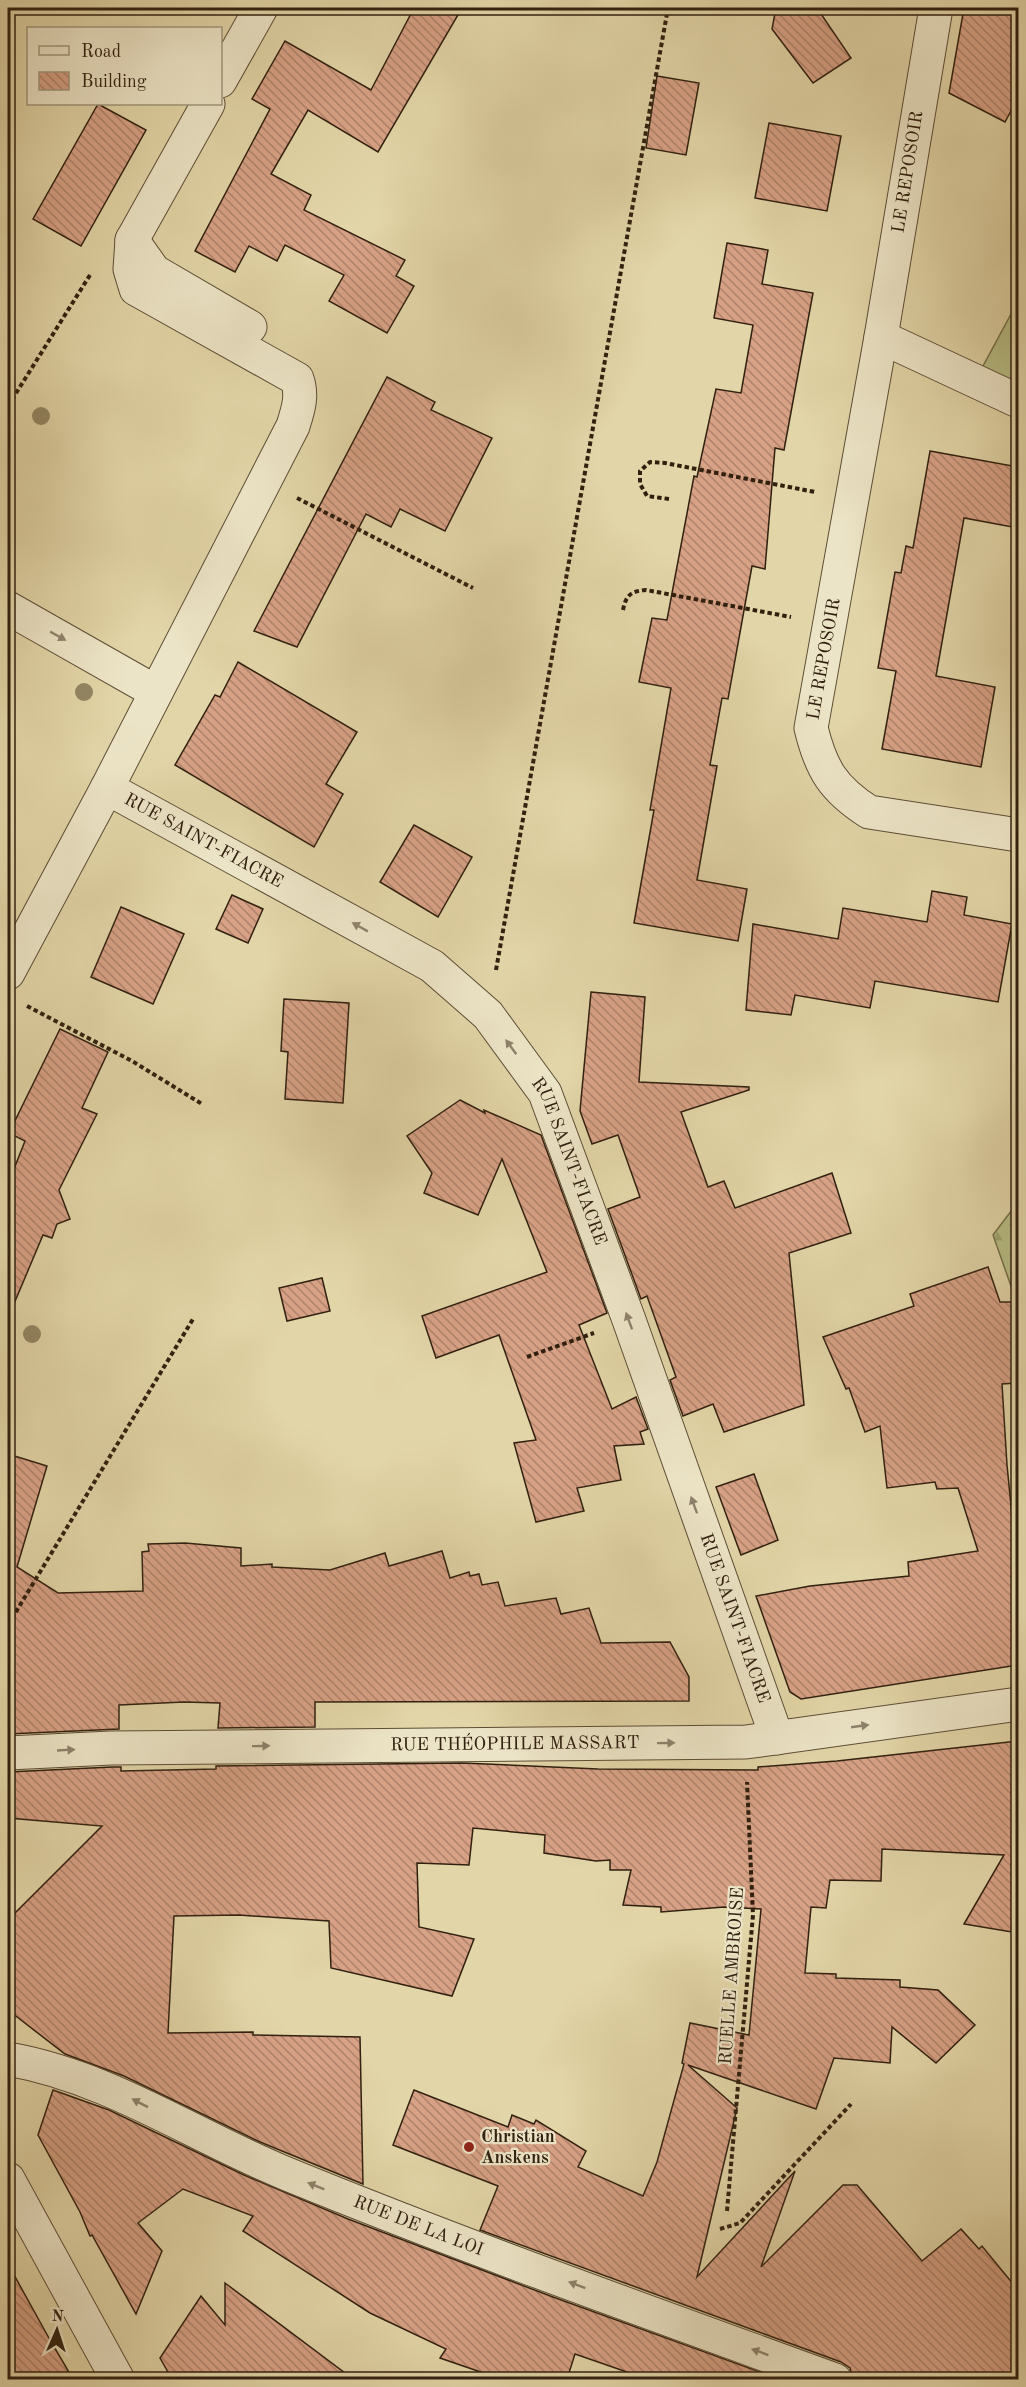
<svg xmlns="http://www.w3.org/2000/svg" width="1026" height="2387" font-family="'Old Standard TT',serif">
  <style>
    .green { fill: #b7bc84; stroke: #746e4a; stroke-width: 1.5 }
    .forest { fill: url(#forest-firs); stroke: #746e4a; stroke-width: 1.5 }
    .building { fill: url(#building-back-hatch); stroke: #312010; stroke-width: 1.5 }
    .lines { fill: none; stroke-linecap: round; stroke-linejoin: round }
    .minor-casing { stroke: #5d4d36; stroke-width: 35 }
    .path { stroke: #312010; stroke-width: 4; stroke-dasharray: 4.5 3; stroke-linecap: butt }
    .minor { stroke: #ece4c6; stroke-width: 33 }
    .tree { fill: #938764 }
    .oneway { fill: #8e826b }
    .poi-dot { fill: #8f2418; stroke: #ece4c6; stroke-width: 2 }
    .labels { text-anchor: middle; dominant-baseline: central; stroke-width: 4.5; stroke-linejoin: round; paint-order: stroke }
    .street-label { font-size: 18px; fill: #312010; stroke: #ece4c6 }
    .poi-label { font-size: 18px; font-weight: bold; fill: #312010; stroke: #ece4c6; text-anchor: start }
  </style>
  <defs>
    <pattern id="forest-firs" width="22" height="20" patternUnits="userSpaceOnUse" patternTransform="scale(1.5)"><rect width="22" height="20" fill="#b7bc84"/><path d="M5 1l3.5 6h-7zM16 11l3.5 6h-7z" fill="#9ea171"/></pattern>
    <pattern id="building-back-hatch" width="6" height="6" patternUnits="userSpaceOnUse" patternTransform="scale(1.5)"><rect width="6" height="6" fill="#d7a185"/><path d="M-1 5l2 2M0 0l6 6M5-1l2 2" fill="none" stroke="#af836b"/></pattern>
  </defs>
  <rect width="100%" height="100%" fill="#e2d5a7"/>
  <filter id="stains"><feTurbulence type="fractalNoise" baseFrequency=".00333" numOctaves="4"/><feColorMatrix values="0 0 0 0 .2 0 0 0 0 .09 0 0 0 0 .02 0 0 0 .5 -.17"/></filter>
  <radialGradient id="worn" r=".72"><stop offset=".6" stop-color="#630" stop-opacity="0"/><stop offset="1" stop-color="#630" stop-opacity=".3"/></radialGradient>
  <path class="green" d="M 1018,301 L 1018,401 L 975,381 Z"/>
  <path class="forest" d="M 1018,1202 L 1018,1306 L 993,1235 Z"/>
  <g class="building">
    <path d="M 414,8 L 462,8 L 378,152 L 308,110 L 271,174 L 311,195 L 304,210 L 405,260 L 396,276 L 414,286 L 387,333 L 329,301 L 344,275 L 285,245 L 277,261 L 249,246 L 235,272 L 195,251 L 270,109 L 252,99 L 285,41 L 371,90 Z"/>
    <path d="M 776,8 L 817,8 L 851,58 L 813,83 L 772,29 Z"/>
    <path d="M 964,8 L 1018,8 L 1018,98 L 1005,122 L 949,93 Z"/>
    <path d="M 657,76 L 699,83 L 686,155 L 646,148 Z"/>
    <path d="M 98,104 L 146,130 L 81,246 L 33,219 Z"/>
    <path d="M 769,123 L 841,136 L 827,211 L 755,198 Z"/>
    <path d="M 727,243 L 768,250 L 762,284 L 813,293 L 784,450 L 775,448 L 765,569 L 752,566 L 728,699 L 722,698 L 710,765 L 717,766 L 697,880 L 747,889 L 738,941 L 634,923 L 654,810 L 650,810 L 671,688 L 639,682 L 652,618 L 667,620 L 694,476 L 697,477 L 716,389 L 741,393 L 753,325 L 714,318 Z"/>
    <path d="M 387,377 L 435,402 L 431,410 L 492,438 L 445,531 L 400,509 L 391,527 L 366,514 L 297,647 L 254,631 Z"/>
    <path d="M 930,451 L 1018,467 L 1018,528 L 964,518 L 936,676 L 995,687 L 981,767 L 882,749 L 896,671 L 878,668 L 895,572 L 901,573 L 906,546 L 913,548 Z"/>
    <path d="M 238,662 L 357,732 L 326,784 L 343,794 L 314,847 L 175,765 L 215,695 L 220,697 Z"/>
    <path d="M 414,825 L 472,857 L 438,917 L 380,882 Z"/>
    <path d="M 932,891 L 967,897 L 964,915 L 1012,924 L 998,1002 L 875,981 L 870,1008 L 795,995 L 791,1015 L 746,1010 L 753,924 L 838,939 L 843,908 L 927,922 Z"/>
    <path d="M 232,895 L 263,909 L 248,943 L 216,929 Z"/>
    <path d="M 121,907 L 184,934 L 153,1004 L 91,977 Z"/>
    <path d="M 591,992 L 645,997 L 639,1082 L 749,1087 L 749,1090 L 681,1112 L 708,1187 L 724,1181 L 735,1208 L 832,1173 L 851,1233 L 789,1253 L 804,1405 L 724,1432 L 713,1404 L 683,1416 L 670,1380 L 676,1377 L 647,1296 L 641,1299 L 608,1209 L 640,1197 L 618,1135 L 592,1144 L 580,1111 Z"/>
    <path d="M 284,999 L 349,1003 L 343,1103 L 285,1099 L 288,1052 L 281,1051 Z"/>
    <path d="M 60,1029 L 108,1052 L 82,1108 L 97,1114 L 59,1190 L 70,1219 L 57,1224 L 52,1238 L 43,1235 L 8,1318 L 8,1184 L 25,1141 L 9,1133 Z"/>
    <path d="M 460,1100 L 485,1113 L 484,1110 L 541,1135 L 607,1313 L 579,1325 L 612,1409 L 636,1397 L 648,1429 L 640,1432 L 644,1444 L 614,1446 L 621,1480 L 577,1488 L 584,1511 L 536,1522 L 514,1443 L 536,1440 L 499,1335 L 436,1358 L 422,1316 L 547,1272 L 502,1159 L 478,1215 L 424,1193 L 432,1173 L 407,1136 Z"/>
    <path d="M 988,1267 L 1000,1302 L 1012,1302 L 1016,1383 L 1002,1384 L 1007,1465 L 1015,1546 L 1018,1545 L 1018,1665 L 801,1699 L 790,1692 L 756,1596 L 810,1586 L 909,1576 L 908,1562 L 978,1551 L 958,1488 L 937,1489 L 935,1482 L 887,1488 L 880,1426 L 865,1432 L 849,1388 L 846,1389 L 823,1337 L 914,1306 L 910,1294 Z"/>
    <path d="M 322,1278 L 330,1311 L 287,1321 L 279,1288 Z"/>
    <path d="M 8,1454 L 47,1466 L 17,1567 L 58,1593 L 143,1591 L 142,1552 L 149,1551 L 148,1544 L 185,1543 L 241,1548 L 241,1566 L 272,1564 L 272,1567 L 330,1570 L 385,1553 L 389,1566 L 442,1551 L 450,1578 L 469,1572 L 470,1576 L 479,1574 L 482,1585 L 498,1582 L 505,1606 L 556,1598 L 561,1614 L 589,1608 L 601,1643 L 670,1642 L 689,1677 L 689,1701 L 315,1702 L 315,1727 L 218,1728 L 220,1703 L 184,1702 L 119,1705 L 119,1729 L 8,1734 Z"/>
    <path d="M 754,1474 L 778,1540 L 741,1555 L 716,1487 Z"/>
    <path d="M 1018,1741 L 1018,1933 L 964,1924 L 1004,1855 L 882,1849 L 881,1881 L 830,1880 L 826,1908 L 811,1907 L 805,1973 L 836,1974 L 836,1978 L 900,1980 L 900,1987 L 938,1990 L 975,2025 L 936,2063 L 892,2027 L 890,2063 L 834,2058 L 816,2109 L 688,2065 L 737,2108 L 697,2277 L 795,2171 L 761,2267 L 843,2185 L 857,2185 L 922,2261 L 961,2229 L 979,2249 L 982,2246 L 1018,2290 L 1018,2379 L 853,2379 L 850,2368 L 841,2362 L 480,2230 L 498,2186 L 393,2145 L 414,2090 L 508,2127 L 512,2115 L 534,2124 L 536,2120 L 586,2151 L 578,2167 L 643,2196 L 657,2162 L 684,2064 L 682,2063 L 690,2023 L 749,2035 L 761,1909 L 724,1907 L 661,1912 L 661,1907 L 623,1905 L 631,1870 L 610,1870 L 610,1860 L 596,1861 L 544,1853 L 545,1835 L 473,1828 L 469,1865 L 417,1863 L 419,1927 L 474,1939 L 452,1996 L 331,1968 L 329,1921 L 239,1915 L 174,1916 L 168,2033 L 253,2032 L 253,2035 L 360,2037 L 363,2184 L 260,2142 L 124,2076 L 65,2054 L 8,2010 L 8,1920 L 102,1826 L 8,1818 L 8,1772 L 112,1767 L 121,1767 L 121,1771 L 216,1769 L 216,1766 L 462,1763 L 598,1769 L 758,1770 L 758,1767 L 837,1761 Z"/>
    <path d="M 53,2090 L 109,2110 L 244,2175 L 348,2219 L 553,2297 L 779,2379 L 647,2379 L 575,2354 L 567,2379 L 501,2379 L 440,2358 L 446,2349 L 370,2313 L 243,2231 L 253,2216 L 183,2189 L 138,2223 L 162,2251 L 136,2314 L 92,2235 L 90,2236 L 80,2212 L 38,2135 Z"/>
    <path d="M 8,2264 L 50,2340 L 73,2379 L 8,2379 Z"/>
    <path d="M 225,2283 L 353,2379 L 172,2379 L 160,2358 L 201,2296 L 225,2325 Z"/>
  </g>
  <g class="lines">
    <defs>
      <g id="minor">
        <path d="M 936,8 L 881,337 L 811,728 C 821,769 833,789 869,812 L 1018,835"/>
        <path d="M 220,81 L 261,8"/>
        <path d="M 132,240 L 154,271 L 250,327"/>
        <path d="M 881,337 L 1018,401"/>
        <path d="M 8,608 L 156,692"/>
        <path id="s1" d="M 107,788 L 432,966 L 488,1015 L 545,1093 L 629,1320 L 777,1738"/>
        <path d="M 8,973 L 107,788 L 293,426 C 298,410 303,396 297,379 L 136,289 L 130,269 L 132,240 L 208,104"/>
        <path id="s2" d="M 8,1753 L 111,1748 L 746,1742 L 1018,1704"/>
        <path id="s3" d="M 8,2059 C 110,2077 192,2135 287,2174 C 468,2248 651,2313 835,2380"/>
        <path d="M 8,2179 L 118,2380"/>
      </g>
    </defs>
    <use href="#minor" class="minor-casing"/>
    <g class="path">
      <path d="M 8,406 L 90,275"/>
      <path d="M 297,498 L 473,588"/>
      <path d="M 669,499 L 647,496 L 640,484 L 640,471 L 650,462 L 665,463 L 815,492"/>
      <path d="M 623,610 C 626,595 631,591 646,590 L 791,617"/>
      <path d="M 496,970 L 668,8"/>
      <path d="M 27,1006 L 132,1061 L 202,1104"/>
      <path d="M 527,1357 L 594,1333"/>
      <path d="M 8,1625 L 193,1319"/>
      <path d="M 727,2211 L 753,1915 L 747,1782"/>
      <path d="M 720,2229 L 740,2223 L 851,2104"/>
      <path d="M 604,2380 L 612,2375 L 627,2378"/>
    </g>
    <use href="#minor" class="minor"/>
  </g>
  <g class="tree">
    <circle cx="41" cy="416" r="9"/>
    <circle cx="84" cy="692" r="9"/>
    <circle cx="32" cy="1334" r="9"/>
  </g>
  <defs><path id="oneway-solid" d="M-6-.8H1V-3.2L6.5 0L1 3.2V.8H-6Z" transform="scale(1.5)"/></defs>
  <g class="oneway">
    <use href="#oneway-solid" transform="translate(58 636) rotate(29)"/>
    <use href="#oneway-solid" transform="translate(360 927) rotate(-151)"/>
    <use href="#oneway-solid" transform="translate(511 1047) rotate(-126)"/>
    <use href="#oneway-solid" transform="translate(629 1321) rotate(-110)"/>
    <use href="#oneway-solid" transform="translate(694 1505) rotate(-110)"/>
    <use href="#oneway-solid" transform="translate(860 1726) rotate(-8)"/>
    <use href="#oneway-solid" transform="translate(666 1743) rotate(-1)"/>
    <use href="#oneway-solid" transform="translate(261 1746) rotate(-1)"/>
    <use href="#oneway-solid" transform="translate(66 1750) rotate(-3)"/>
    <use href="#oneway-solid" transform="translate(140 2103) rotate(-153)"/>
    <use href="#oneway-solid" transform="translate(316 2186) rotate(-158)"/>
    <use href="#oneway-solid" transform="translate(577 2285) rotate(-159)"/>
    <use href="#oneway-solid" transform="translate(760 2352) rotate(-160)"/>
  </g>
  <circle class="poi-dot" cx="469" cy="2147" r="6"/>
  <g class="labels">
    <g class="street-label">
      <text transform="translate(908 172) rotate(-81)">LE REPOSOIR</text>
      <text transform="translate(824 659) rotate(-80)">LE REPOSOIR</text>
      <text stroke="none"><textPath href="#s1" startOffset="110">RUE SAINT-FIACRE</textPath></text>
      <text stroke="none"><textPath href="#s1" startOffset="614">RUE SAINT-FIACRE</textPath></text>
      <text stroke="none"><textPath href="#s1" startOffset="1100">RUE SAINT-FIACRE</textPath></text>
      <text stroke="none"><textPath href="#s2" startOffset="507">RUE THÉOPHILE MASSART</textPath></text>
      <text transform="translate(732 1976) rotate(-86)">RUELLE AMBROISE</text>
      <text stroke="none"><textPath href="#s3" startOffset="444">RUE DE LA LOI</textPath></text>
    </g>
    <g class="poi-label">
      <text x="481" y="2137">Christian<tspan x="481" dy="21">Anskens</tspan></text>
    </g>
  </g>
  <rect width="1026" height="2387" fill="none" stroke="#e2d5a7" stroke-width="30"/>
  <rect x="9" y="9" width="1008" height="2369" fill="none" stroke="#312010" stroke-width="3"/>
  <rect x="15" y="15" width="996" height="2357" fill="none" stroke="#312010" stroke-width="1.5"/>
  <rect x="27" y="27" width="195" height="78" fill="#ece4c6" stroke="#a1967d" stroke-width="1.5"/>
  <rect x="39" y="46" width="30" height="9" fill="#ece4c6" stroke="#a1967d" stroke-width="1.5"/>
  <text x="81" y="57" font-size="18" fill="#312010">Road</text>
  <rect x="39" y="72" width="30" height="18" fill="url(#building-back-hatch)" stroke="#a1967d" stroke-width="1.5"/>
  <text x="81" y="87" font-size="18" fill="#312010">Building</text>
  <g transform="translate(57 2330) rotate(3)" stroke="#ece4c6" stroke-width="4.5" paint-order="stroke">
  <path d="M0-4.5L10 22L0 15L-10 22Z" fill="#312010"/>
  <text y="-9" font-size="16" font-weight="bold" text-anchor="middle" fill="#312010">N</text>
  </g>
  <rect width="100%" height="100%" filter="url(#stains)"/>
  <rect width="100%" height="100%" fill="url(#worn)"/>
</svg>
